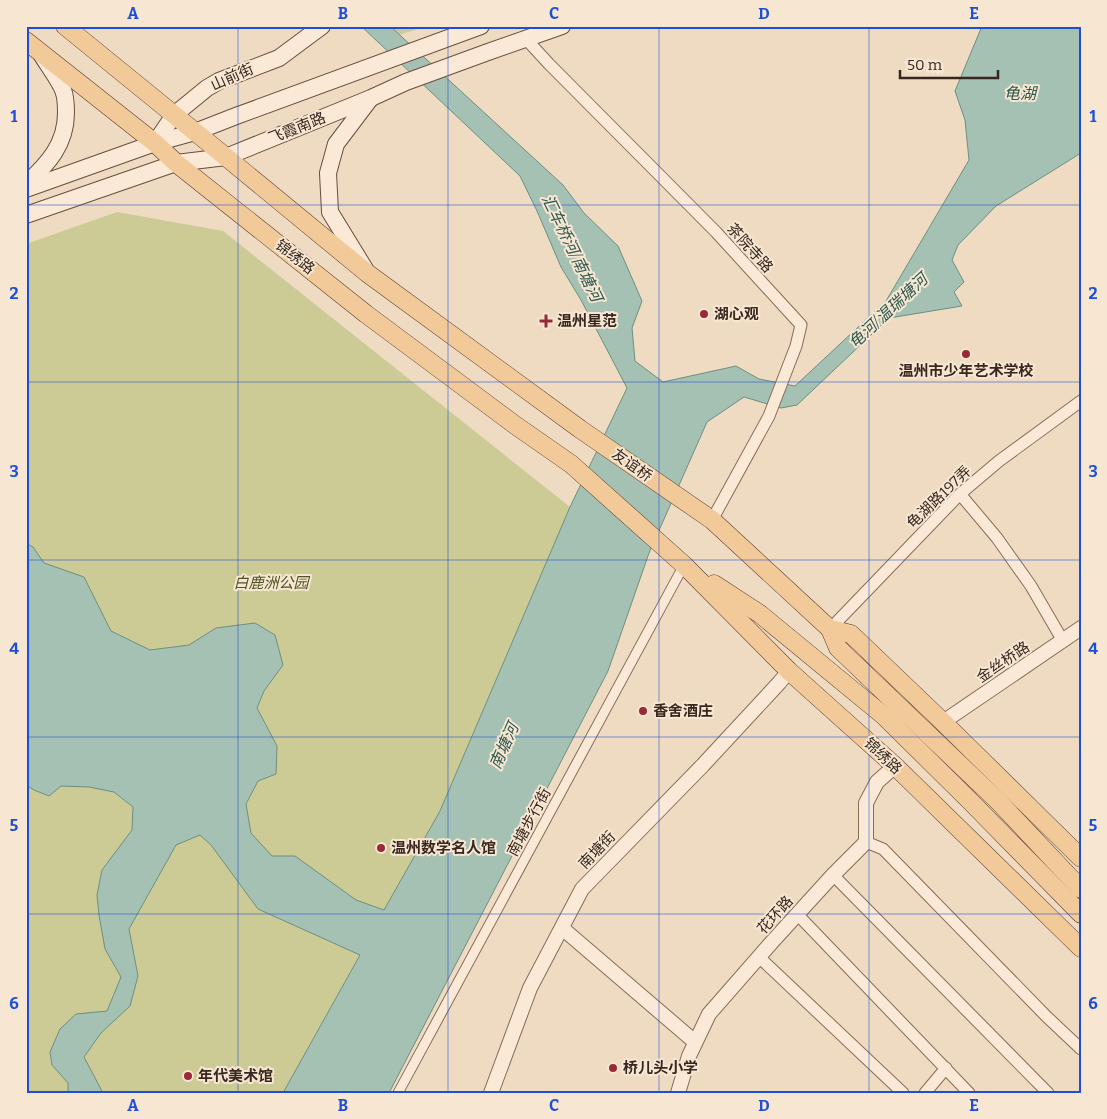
<svg xmlns="http://www.w3.org/2000/svg" width="1107" height="1119" font-family="Bitter,'Noto Sans SC',serif">
  <style>
    .green { fill: #cccb96 }
    .water { fill: #a5c1b4; stroke: #6c8f81 }
    .lines { fill: none; stroke-linecap: round; stroke-linejoin: round }
    .pedestrian-casing { stroke: #886c59; stroke-width: 11 }
    .minor-casing { stroke: #886c59; stroke-width: 13 }
    .tertiary-casing { stroke: #886c59; stroke-width: 16 }
    .secondary-casing { stroke: #6a4d3d; stroke-width: 18 }
    .primary-casing { stroke: #563b2e; stroke-width: 19 }
    .pedestrian { stroke: #f9e9d6; stroke-width: 9 }
    .minor { stroke: #f9e9d6; stroke-width: 11 }
    .tertiary { stroke: #f9e9d6; stroke-width: 14 }
    .secondary { stroke: #f9e9d6; stroke-width: 16 }
    .primary { stroke: #f2ca9a; stroke-width: 18 }
    .grid { fill: none; stroke: #1d4ed8; stroke-width: 1; stroke-opacity: 0.55 }
    .poi-dot { fill: #972939; stroke: #f6e6d2; stroke-width: 2 }
    .labels { text-anchor: middle; dominant-baseline: central; stroke-width: 4; stroke-linejoin: round; paint-order: stroke }
    .street-label { font-size: 15px; fill: #38271e; stroke: #f6e6d2 }
    .poi-label { font-size: 15px; font-weight: bold; fill: #38271e; stroke: #f6e6d2; text-anchor: start }
    .park-label { font-size: 15px; font-style: italic; fill: #4f5424; stroke: #f6e6d2 }
    .water-label { font-size: 16px; font-style: italic; fill: #2d584f; stroke: #f6e6d2 }
    .neatline { fill: none; stroke: #1d4ed8; stroke-width: 2 }
    .grid-label { font-size: 16px; text-anchor: middle; font-weight: bold; fill: #1d4ed8 }
  </style>
  <rect width="100%" height="100%" fill="#eedbc2"/>
  <g class="green">
    <path d="M 390,26 L 427,26 L 399,35 Z"/>
    <path d="M 117,212 L 223,231 L 570,507 L 440,811 L 283,1093 L 26,1093 L 26,244 Z"/>
  </g>
  <path class="water" d="M 361,26 L 390,26 L 563,185 L 584,213 L 618,246 L 642,301 L 632,328 L 635,361 L 663,382 L 736,366 L 759,379 L 795,386 L 886,301 L 969,160 L 965,120 L 955,91 L 982,26 L 1081,26 L 1081,153 L 996,206 L 958,245 L 952,260 L 964,282 L 954,292 L 962,306 L 889,318 L 797,405 L 781,408 L 744,397 L 707,422 L 649,553 L 608,671 L 389,1093 L 283,1093 L 360,955 L 258,909 L 211,845 L 200,835 L 176,845 L 129,929 L 138,976 L 130,1006 L 101,1033 L 84,1057 L 103,1093 L 68,1093 L 68,1083 L 52,1065 L 50,1052 L 60,1029 L 76,1014 L 107,1011 L 121,977 L 105,949 L 99,915 L 97,895 L 102,870 L 132,830 L 133,807 L 114,792 L 89,787 L 61,786 L 49,796 L 34,790 L 26,785 L 26,543 L 33,547 L 44,563 L 84,577 L 111,631 L 150,650 L 189,645 L 216,628 L 255,623 L 275,635 L 283,665 L 264,691 L 257,708 L 277,746 L 276,774 L 258,781 L 246,804 L 251,833 L 272,856 L 295,856 L 356,900 L 384,910 L 440,811 L 570,507 L 627,388 L 581,300 L 561,267 L 537,211 L 520,176 Z"/>
  <g class="lines">
    <defs>
      <path id="pedestrian" d="M 398,1093 L 684,565"/>
      <g id="minor">
        <path d="M 526,39 L 549,64 L 716,232 L 801,325 L 796,346 L 769,416 L 712,520"/>
        <path d="M 960,494 L 997,538 L 1031,586 L 1063,641"/>
        <path d="M 830,629 L 960,494 L 999,461 L 1081,401"/>
        <path d="M 866,842 L 883,849 L 1047,1017 L 1081,1049"/>
        <path d="M 833,875 L 1048,1093"/>
        <path d="M 797,914 L 969,1093"/>
        <path d="M 759,957 L 903,1093"/>
        <path d="M 925,1093 L 946,1068"/>
      </g>
      <g id="tertiary">
        <path d="M 943,722 L 1081,628"/>
        <path d="M 562,928 L 695,1042"/>
        <path d="M 491,1093 L 530,988 L 582,889 L 703,765 L 779,683 L 789,671"/>
        <path d="M 678,1093 L 689,1056 L 709,1014 L 772,942 L 833,875 L 866,842 L 866,803 L 877,782 L 895,766"/>
      </g>
      <g id="secondary">
        <path d="M 155,143 L 174,115 L 207,88 L 219,81 L 279,58 L 322,26"/>
        <path d="M 26,184 C 48,164 66,144 66,113 C 66,106 66,97 63,90 C 59,80 47,64 41,54"/>
        <path d="M 26,189 L 155,143 L 195,132 L 236,116 L 481,26"/>
        <path d="M 26,215 L 176,163 L 226,157 L 371,98 L 406,82 L 488,52 L 562,26"/>
        <path d="M 365,269 L 330,212 L 328,173 L 336,144 L 370,99"/>
      </g>
      <g id="primary">
        <path d="M 65,26 L 226,157 L 367,273 L 580,429 L 712,520 L 830,629 L 851,634 L 943,722 L 1081,858"/>
        <path d="M 26,41 L 155,143 L 176,163 L 366,314 L 515,425 L 571,464 L 684,565 L 789,671 L 895,766 L 1081,948"/>
        <path d="M 714,584 L 760,614 L 884,716 L 971,802 L 1081,914"/>
        <path d="M 830,629 L 838,648 L 998,801 L 1081,889"/>
      </g>
    </defs>
    <use href="#pedestrian" class="pedestrian-casing"/>
    <use href="#minor" class="minor-casing"/>
    <use href="#tertiary" class="tertiary-casing"/>
    <use href="#secondary" class="secondary-casing"/>
    <use href="#primary" class="primary-casing"/>
    <use href="#pedestrian" class="pedestrian"/>
    <use href="#minor" class="minor"/>
    <use href="#tertiary" class="tertiary"/>
    <use href="#secondary" class="secondary"/>
    <use href="#primary" class="primary"/>
  </g>
  <path class="grid" d="M 238,26 L 238,1093M 448,26 L 448,1093M 659,26 L 659,1093M 869,26 L 869,1093M 26,205 L 1081,205M 26,382 L 1081,382M 26,560 L 1081,560M 26,737 L 1081,737M 26,914 L 1081,914"/>
  <g class="poi-dot">
    <circle cx="704" cy="314" r="5"/>
    <path d="M543.5 313.5h5v5h5v5h-5v5h-5v-5h-5v-5h5z"/>
    <circle cx="966" cy="354" r="5"/>
    <circle cx="643" cy="711" r="5"/>
    <circle cx="381" cy="848" r="5"/>
    <circle cx="613" cy="1068" r="5"/>
    <circle cx="188" cy="1076" r="5"/>
  </g>
  <g class="labels">
    <g class="street-label">
      <text transform="translate(232 77) rotate(-24)">山前街</text>
      <text transform="translate(297 128) rotate(-22)">飞霞南路</text>
      <text transform="translate(750 248) rotate(48)">茶院寺路</text>
      <text transform="translate(295 257) rotate(38)">锦绣路</text>
      <text transform="translate(632 465) rotate(35)">友谊桥</text>
      <text transform="translate(939 497) rotate(-44)">龟湖路197弄</text>
      <text transform="translate(1003 662) rotate(-34)">金丝桥路</text>
      <text transform="translate(883 756) rotate(43)">锦绣路</text>
      <text transform="translate(529 822) rotate(-62)">南塘步行街</text>
      <text transform="translate(597 850) rotate(-46)">南塘街</text>
      <text transform="translate(775 915) rotate(-48)">花环路</text>
    </g>
    <g class="poi-label">
      <text x="714" y="314">湖心观</text>
      <text x="557" y="321">温州星范</text>
      <text x="966" y="371" text-anchor="middle">温州市少年艺术学校</text>
      <text x="653" y="711">香舍酒庄</text>
      <text x="391" y="848">温州数学名人馆</text>
      <text x="623" y="1068">桥儿头小学</text>
      <text x="198" y="1076">年代美术馆</text>
    </g>
    <g class="park-label">
      <text x="271" y="583">白鹿洲公园</text>
    </g>
    <g class="water-label">
      <text x="1020" y="93">龟湖</text>
      <text transform="translate(572 248) rotate(64)">汇车桥河/南塘河</text>
      <text transform="translate(888 311) rotate(-43)">龟河/温瑞塘河</text>
      <text transform="translate(504 746) rotate(-66)">南塘河</text>
    </g>
  </g>
  <rect width="1107" height="1119" fill="none" stroke="#f6e6d2" stroke-width="55"/>
  <path d="M900 70v8h98v-8" fill="none" stroke="#38271e" stroke-width="2.5"/>
  <text x="907" y="70" font-size="15" fill="#38271e" stroke="#f6e6d2" stroke-width="4" paint-order="stroke">50 m</text>
  <rect x="28" y="28" width="1052" height="1064" class="neatline"/>
  <g class="grid-label">
    <text x="133" y="19">A</text>
    <text x="343" y="19">B</text>
    <text x="554" y="19">C</text>
    <text x="764" y="19">D</text>
    <text x="974" y="19">E</text>
    <text x="14" y="122">1</text>
    <text x="1093" y="122">1</text>
    <text x="14" y="299">2</text>
    <text x="1093" y="299">2</text>
    <text x="14" y="477">3</text>
    <text x="1093" y="477">3</text>
    <text x="14" y="654">4</text>
    <text x="1093" y="654">4</text>
    <text x="14" y="831">5</text>
    <text x="1093" y="831">5</text>
    <text x="14" y="1009">6</text>
    <text x="1093" y="1009">6</text>
    <text x="133" y="1111">A</text>
    <text x="343" y="1111">B</text>
    <text x="554" y="1111">C</text>
    <text x="764" y="1111">D</text>
    <text x="974" y="1111">E</text>
  </g>
</svg>
